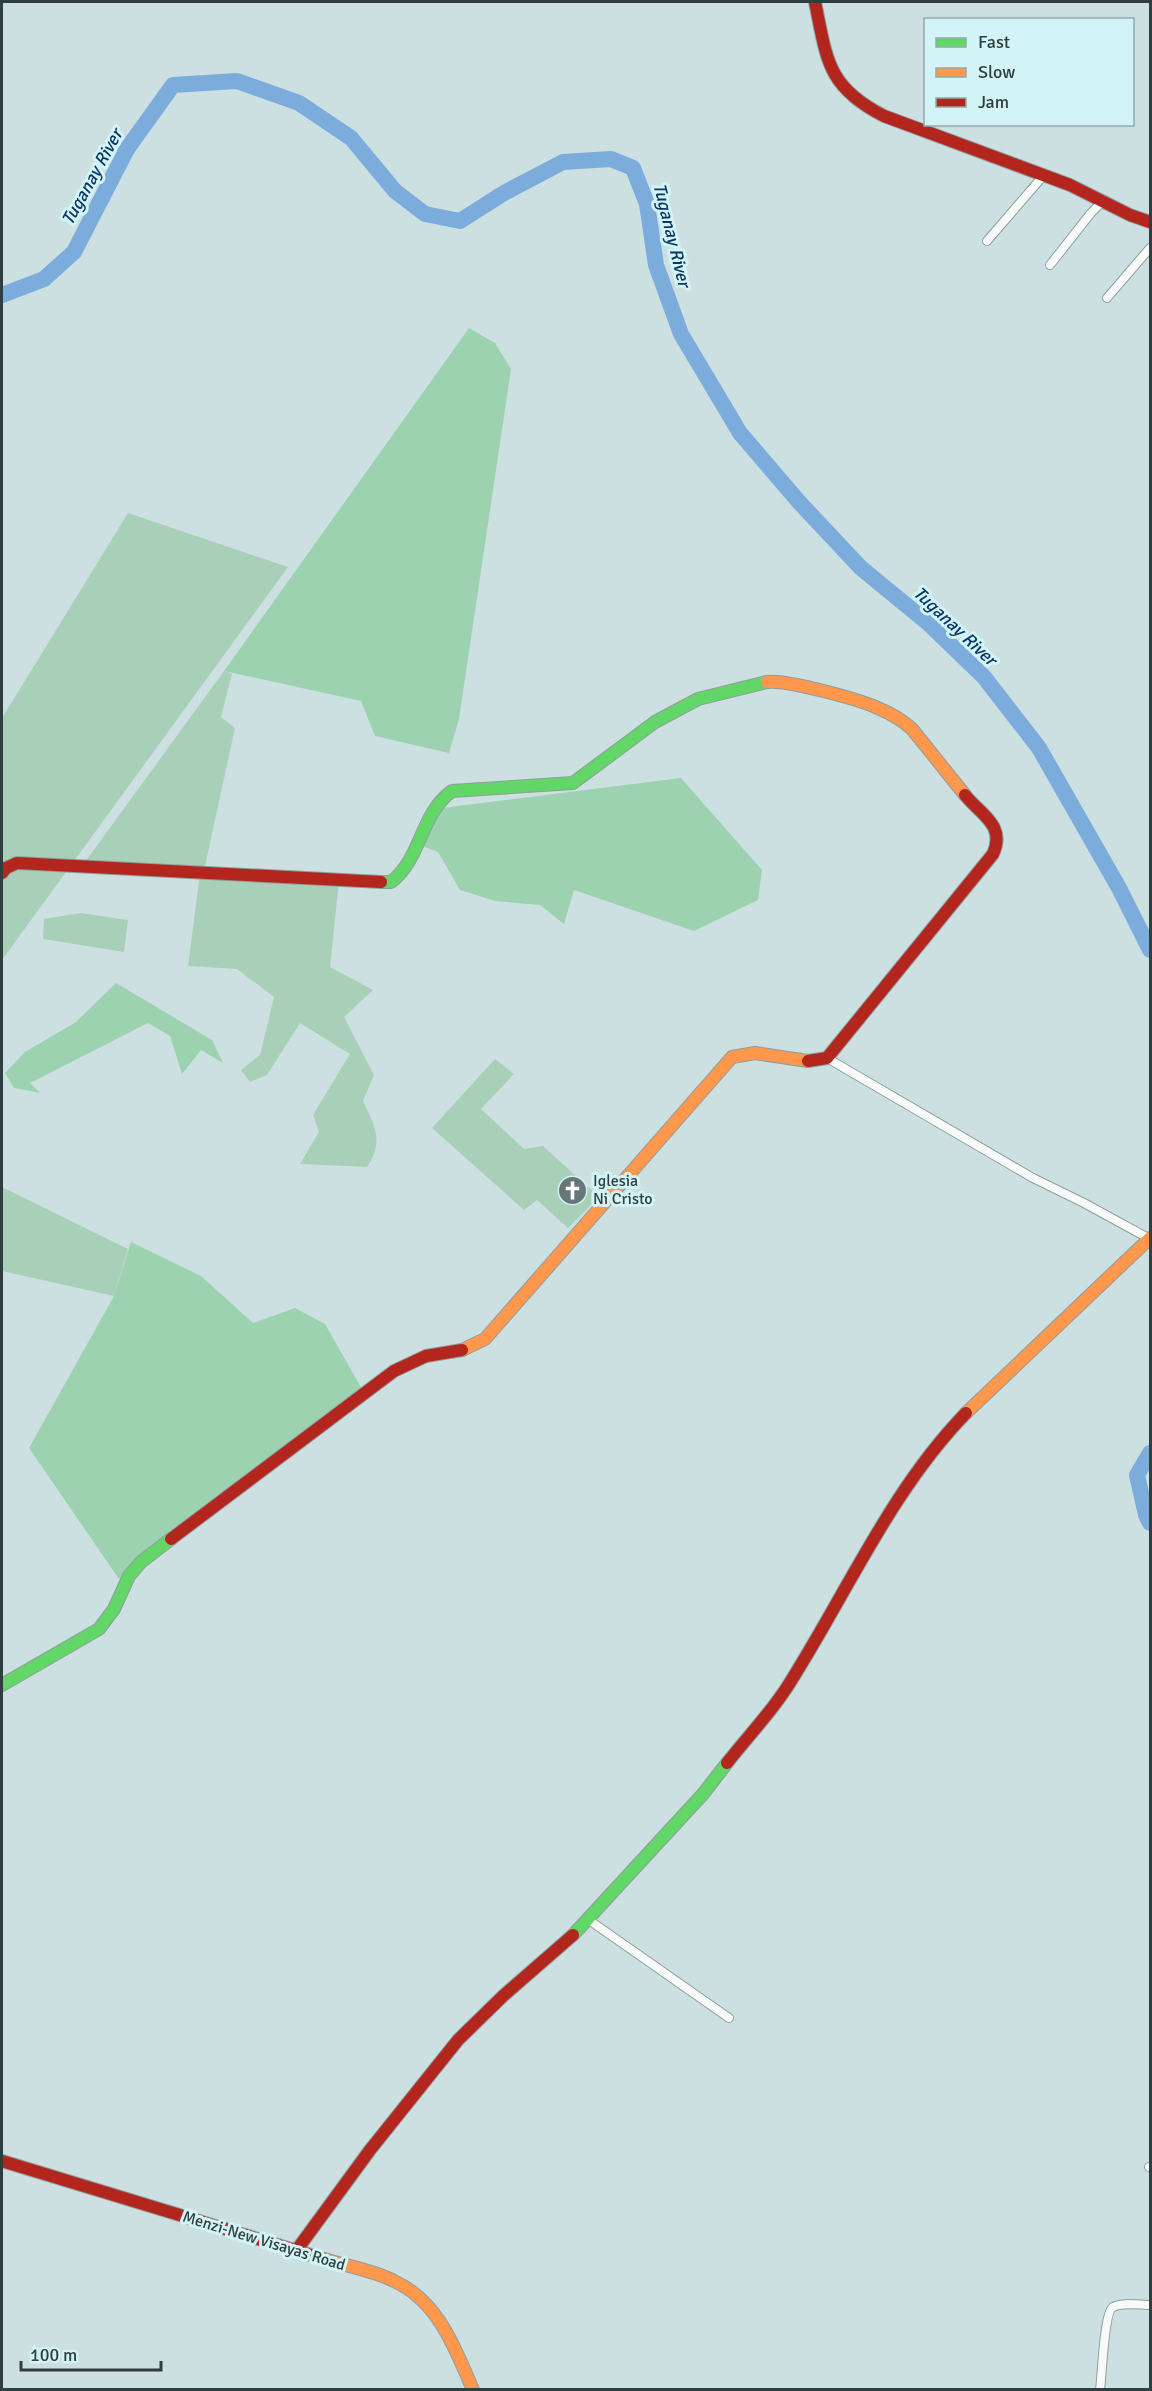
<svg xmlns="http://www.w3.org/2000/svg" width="1152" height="2391" font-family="Signika,sans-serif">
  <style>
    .green { fill: #a8d0b8 }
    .forest { fill: #9dd2b1 }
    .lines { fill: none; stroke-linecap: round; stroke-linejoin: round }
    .river { stroke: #7cacdb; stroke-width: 16 }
    .street-casing { stroke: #8f9d9e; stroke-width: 10 }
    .fast-casing { stroke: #8f9d9e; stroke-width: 14 }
    .slow-casing { stroke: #8f9d9e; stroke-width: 14 }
    .jam-casing { stroke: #8f9d9e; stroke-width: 14 }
    .street { stroke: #f8fafa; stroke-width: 8 }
    .fast { stroke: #63d668; stroke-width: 12 }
    .slow { stroke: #ff974d; stroke-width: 12 }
    .jam { stroke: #b3261e; stroke-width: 12 }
    .labels { text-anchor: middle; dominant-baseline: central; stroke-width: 6; stroke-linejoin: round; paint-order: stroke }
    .poi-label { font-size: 16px; fill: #303e3f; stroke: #d2f4f6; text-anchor: start }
    .street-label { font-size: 16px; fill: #303e3f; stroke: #d2f4f6 }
    .water-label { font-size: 18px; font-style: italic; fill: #0c3763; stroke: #d2f4f6 }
  </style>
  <rect width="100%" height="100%" fill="#cde0e1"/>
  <g class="green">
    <path d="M 128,513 L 288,567 L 2,960 L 2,718 Z"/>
    <path d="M 224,671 L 232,674 L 221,717 L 235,728 L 205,866 L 339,881 L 330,967 L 373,990 L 344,1017 L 374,1075 L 363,1101 C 375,1126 384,1142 367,1167 L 300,1164 L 319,1132 L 313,1115 L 350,1054 L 300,1023 L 267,1075 L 250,1082 L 241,1070 L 260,1055 L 274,997 L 237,969 L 188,966 L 201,866 L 85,862 Z"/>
    <path d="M 81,913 L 128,920 L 124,952 L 43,939 L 44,919 Z"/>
    <path d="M 495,1059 L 514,1074 L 481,1109 L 524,1149 L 543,1146 L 599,1197 L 568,1228 L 537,1200 L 524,1210 L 432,1128 Z"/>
    <path d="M 2,1187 L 128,1249 L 114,1296 L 2,1271 Z"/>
  </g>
  <g class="forest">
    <path d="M 469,328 L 495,343 L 511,369 L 459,719 L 449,753 L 375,736 L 361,701 L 224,671 Z"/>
    <path d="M 681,778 L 762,870 L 758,900 L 694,931 L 574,890 L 564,924 L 540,905 L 495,901 L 460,890 L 438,852 L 422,846 L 434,809 Z"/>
    <path d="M 116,983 L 212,1040 L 223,1063 L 201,1050 L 182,1074 L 170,1036 L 148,1023 L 30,1083 L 40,1093 L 14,1088 L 5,1073 L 25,1052 L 76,1022 Z"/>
    <path d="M 131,1242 L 201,1276 L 253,1323 L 295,1308 L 325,1324 L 362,1389 L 119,1579 L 29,1448 L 114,1296 Z"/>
  </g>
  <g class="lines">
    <g class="river">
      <path d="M 2,295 L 44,279 L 74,252 L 127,149 L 173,85 L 237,81 L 299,103 L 351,138 L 395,191 L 425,214 L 460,221 L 504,193 L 563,162 L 611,159 L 633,168 L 647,204 L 656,265 L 681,334 L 740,433 L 799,502 L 861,568 L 928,623 L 984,677 L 1039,748 L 1119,888 L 1150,950"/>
      <path d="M 1150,1453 L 1137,1475 L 1146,1515 L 1150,1523"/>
    </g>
    <defs>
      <g id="street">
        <path d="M 987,241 L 1044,175"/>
        <path d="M 1050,265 L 1091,213 L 1104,200"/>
        <path d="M 1107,298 L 1150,248"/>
        <path d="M 827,1058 L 1033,1178 L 1084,1203 L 1150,1239"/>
        <path d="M 589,1920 L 729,2018"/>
        <path d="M 1149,2167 L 1150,2167"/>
        <path d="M 1100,2390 C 1102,2376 1104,2312 1113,2307 C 1123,2302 1140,2305 1150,2305"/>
      </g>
      <g id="fast">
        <path d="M 381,882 L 391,882 C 422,858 420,814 452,791 L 573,783 L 655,722 L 698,699 L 767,682"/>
        <path d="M 2,1685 L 99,1629 L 114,1609 L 129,1576 L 141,1562 L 171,1539"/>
        <path d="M 573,1935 L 703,1794 L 727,1763"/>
      </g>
      <g id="slow">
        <path d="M 767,682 C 785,679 862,700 880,709 C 892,714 903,721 912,729 L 965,795"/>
        <path d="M 462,1350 L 485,1339 L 732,1057 L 755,1053 L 808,1061"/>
        <path d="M 966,1413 L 1150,1238"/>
        <path d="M 324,2259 C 346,2266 373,2270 394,2281 C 438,2301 455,2348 473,2390"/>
      </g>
      <g id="jam">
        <path d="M 815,2 C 827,60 827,87 884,116 L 1070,185 L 1130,215 L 1150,222"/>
        <path d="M 2,873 L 6,868 L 17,863 L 381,882"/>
        <path d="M 808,1061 L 827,1058 L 993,854 C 1006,825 981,815 965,795"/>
        <path d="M 171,1539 L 394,1371 L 426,1356 L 462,1350"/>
        <path d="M 727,1763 C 749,1735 776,1707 794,1676 C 849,1588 893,1488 966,1413"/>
        <path d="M 2,2161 L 324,2259"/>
        <path d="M 296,2251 L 370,2150 L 458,2040 L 503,1996 L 573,1935"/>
      </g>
    </defs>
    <use href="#street" class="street-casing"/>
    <use href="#fast" class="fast-casing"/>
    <use href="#slow" class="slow-casing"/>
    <use href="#jam" class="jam-casing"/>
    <use href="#street" class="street"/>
    <use href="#fast" class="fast"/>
    <use href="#slow" class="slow"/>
    <use href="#jam" class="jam"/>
  </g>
  <defs>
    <symbol id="church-disc" viewBox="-11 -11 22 22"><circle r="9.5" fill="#677778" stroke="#d2f4f6"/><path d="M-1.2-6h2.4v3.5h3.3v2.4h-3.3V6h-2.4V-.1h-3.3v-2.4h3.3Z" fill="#fff"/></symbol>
  </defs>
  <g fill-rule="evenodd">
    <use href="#church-disc" x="556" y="1174" width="33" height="33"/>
  </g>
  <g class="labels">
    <g class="poi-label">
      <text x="593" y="1181">Iglesia<tspan x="593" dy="18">Ni Cristo</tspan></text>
    </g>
    <g class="street-label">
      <text transform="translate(264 2241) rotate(17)">Menzi-New Visayas Road</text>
    </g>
    <g class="water-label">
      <text transform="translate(92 177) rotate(-61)">Tuganay River</text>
      <text transform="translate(672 235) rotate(76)">Tuganay River</text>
      <text transform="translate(955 626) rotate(43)">Tuganay River</text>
    </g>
  </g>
  <rect width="1152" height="2391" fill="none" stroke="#303e3f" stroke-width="6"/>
  <rect x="924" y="18" width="210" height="108" fill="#d2f4f6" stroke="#91abad" stroke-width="1.5"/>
  <rect x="936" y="38" width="30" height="9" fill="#63d668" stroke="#91abad" stroke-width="1.5"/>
  <text x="978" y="48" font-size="18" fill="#303e3f">Fast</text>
  <rect x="936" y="68" width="30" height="9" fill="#ff974d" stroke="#91abad" stroke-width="1.5"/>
  <text x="978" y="78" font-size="18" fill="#303e3f">Slow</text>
  <rect x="936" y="98" width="30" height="9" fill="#b3261e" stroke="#91abad" stroke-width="1.5"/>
  <text x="978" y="108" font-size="18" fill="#303e3f">Jam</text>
  <path d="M21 2361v9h140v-9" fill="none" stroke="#303e3f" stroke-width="3"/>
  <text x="30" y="2361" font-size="18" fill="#303e3f" stroke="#d2f4f6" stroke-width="4.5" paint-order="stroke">100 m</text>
</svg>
